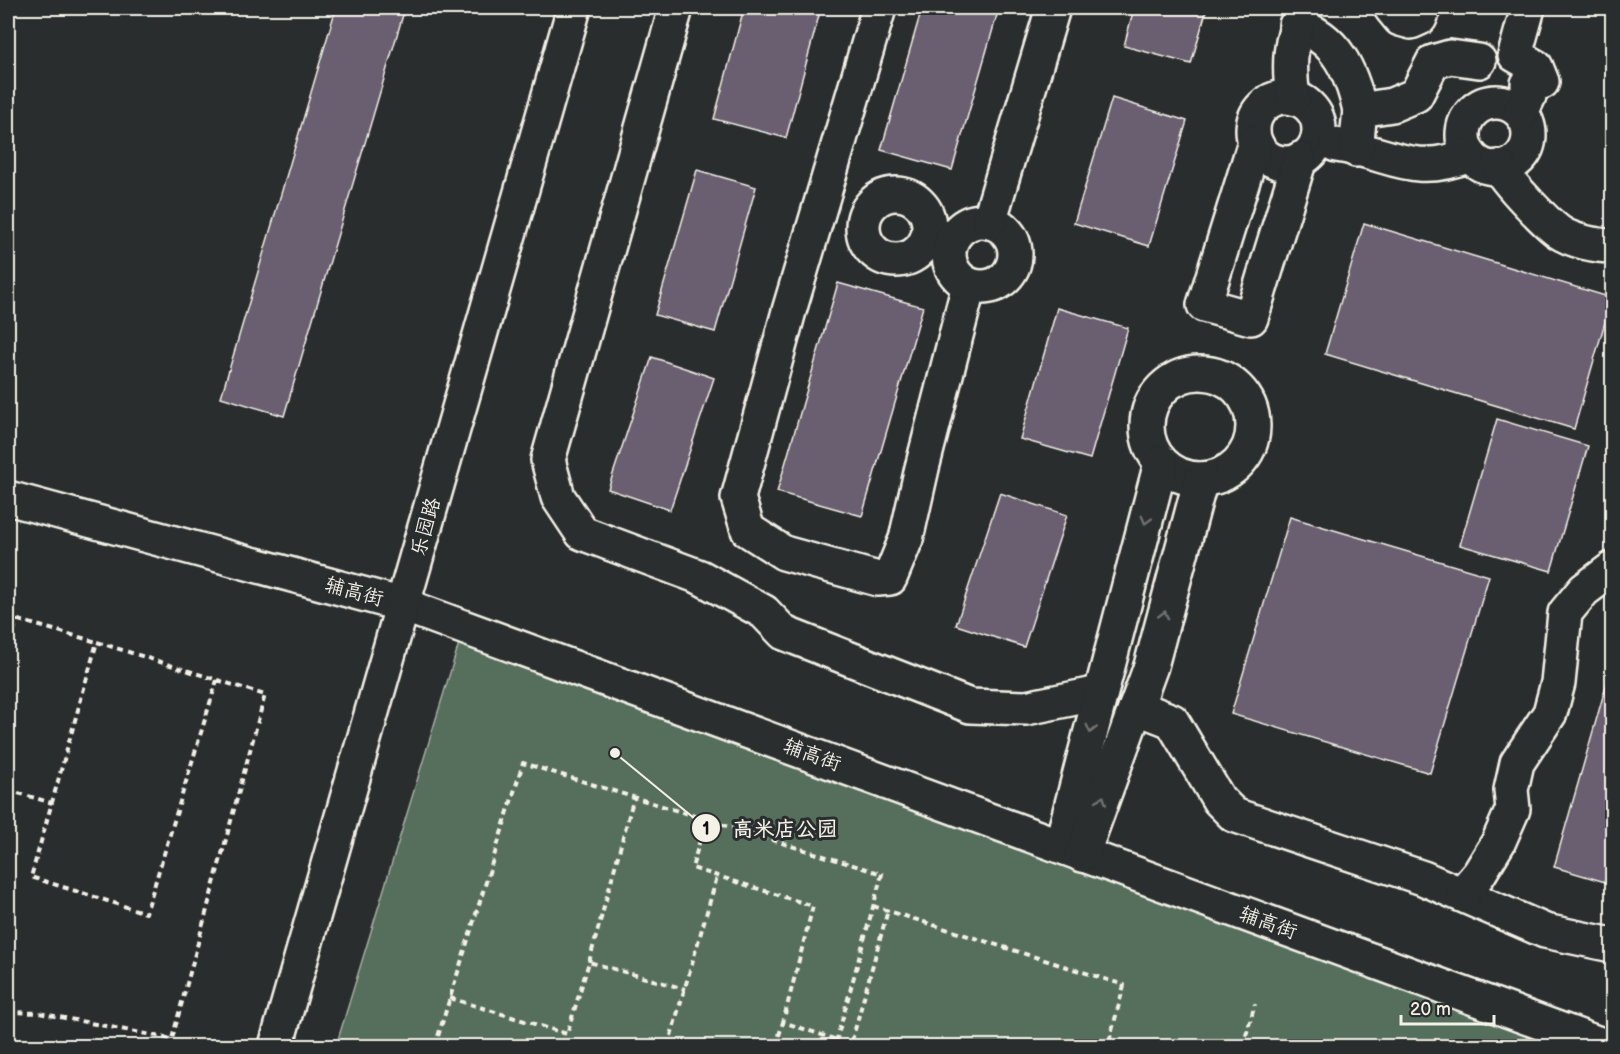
<svg xmlns="http://www.w3.org/2000/svg" width="1620" height="1054" font-family="'Balsamiq Sans','LXGW WenKai TC',sans-serif">
  <style>
    .green { fill: #566e5b; stroke: #a5b0a2; stroke-width: 1.5 }
    .building { fill: #695f6f; stroke: #f4f1e8; stroke-width: 1.5 }
    .lines { fill: none; stroke-linecap: round; stroke-linejoin: round }
    .minor-casing { stroke: #f4f1e8; stroke-width: 38 }
    .path { stroke: #f4f1e8; stroke-width: 4; stroke-dasharray: 6 4.5; stroke-linecap: butt }
    .minor { stroke: #2a2d2e; stroke-width: 33 }
    .oneway { stroke: #71726f }
    .labels { text-anchor: middle; dominant-baseline: central; stroke-width: 6; stroke-linejoin: round; paint-order: stroke }
    .street-label { font-size: 20px; fill: #f4f1e8; stroke: #2a2d2e }
    .leader { fill: none; stroke: #f4f1e8; stroke-width: 2 }
    .callout-dot { fill: #f4f1e8; stroke: #2a2d2e; stroke-width: 2 }
    .mark-label { font-size: 18px; text-anchor: middle; font-weight: bold; fill: #111 }
    .callout-label { font-size: 21px; text-anchor: middle; font-weight: bold; fill: #f4f1e8; stroke: #2a2d2e; stroke-width: 6; stroke-linejoin: round; paint-order: stroke }
  </style>
  <rect width="100%" height="100%" fill="#2a2d2e"/>
  <filter id="ink" filterUnits="userSpaceOnUse"><feTurbulence type="fractalNoise" baseFrequency=".0167" numOctaves="2"/><feDisplacementMap in="SourceGraphic" scale="12" xChannelSelector="R" yChannelSelector="G"/><feConvolveMatrix kernelMatrix="1 2 1 2 8 2 1 2 1" color-interpolation-filters="sRGB"/></filter>
  <g filter="url(#ink)">
    <path class="green" d="M 464,627 L 1605,1046 L 336,1046 Z"/>
    <g class="building">
      <path d="M 336,8 L 405,8 L 284,416 L 221,397 Z"/>
      <path d="M 744,8 L 821,8 L 786,138 L 714,119 Z"/>
      <path d="M 922,8 L 999,8 L 952,170 L 881,150 Z"/>
      <path d="M 1134,8 L 1207,8 L 1191,64 L 1124,46 Z"/>
      <path d="M 1112,98 L 1187,121 L 1149,246 L 1074,223 Z"/>
      <path d="M 697,170 L 756,187 L 715,332 L 655,315 Z"/>
      <path d="M 1364,223 L 1612,298 L 1574,429 L 1325,354 Z"/>
      <path d="M 838,283 L 923,307 L 862,516 L 777,492 Z"/>
      <path d="M 1057,308 L 1128,328 L 1090,459 L 1020,439 Z"/>
      <path d="M 652,357 L 714,378 L 670,510 L 608,489 Z"/>
      <path d="M 1497,419 L 1588,446 L 1551,571 L 1460,545 Z"/>
      <path d="M 1000,493 L 1067,515 L 1024,647 L 956,625 Z"/>
      <path d="M 1290,517 L 1489,576 L 1430,773 L 1231,714 Z"/>
      <path d="M 1612,665 L 1612,884 L 1554,867 Z"/>
    </g>
    <g class="lines">
      <defs>
        <g id="minor">
          <path d="M 676,8 L 548,460 L 558,497 L 582,533 L 700,577 L 764,612 L 784,633 L 970,706 L 1026,708 L 1100,693"/>
          <path d="M 879,8 L 789,311 L 738,498 L 748,530 L 784,553 L 878,579 L 890,578 L 906,539 L 922,468 L 969,285"/>
          <path d="M 1391,8 L 1400,19 L 1411,22 L 1420,18 L 1424,8"/>
          <path d="M 1296,25 C 1337,37 1351,72 1360,110"/>
          <circle cx="1286" cy="130" r="33"/>
          <path d="M 1293,98 C 1288,62 1290,41 1304,8"/>
          <circle cx="1496" cy="135" r="33"/>
          <path d="M 1521,113 L 1529,96 L 1528,84 L 1542,82 L 1536,67 L 1515,55 L 1528,8"/>
          <path d="M 1255,142 L 1204,305 L 1251,318 L 1300,159"/>
          <path d="M 1336,145 C 1391,152 1410,178 1470,155"/>
          <path d="M 1356,150 L 1360,110 L 1392,105 L 1416,95 L 1433,62 L 1450,57 L 1479,61"/>
          <path d="M 1499,167 C 1506,181 1546,223 1559,232 C 1572,241 1597,246 1612,246"/>
          <circle cx="896" cy="227" r="33"/>
          <circle cx="982" cy="254" r="33"/>
          <path d="M 989,222 L 1053,8"/>
          <circle cx="1200" cy="426" r="53"/>
          <path d="M 8,498 L 403,605 L 1605,1046"/>
          <path d="M 1136,707 L 1172,721 L 1219,800 L 1234,815 L 1423,878 L 1545,931 L 1612,945"/>
          <path d="M 1061,846 L 1161,463"/>
          <path d="M 1082,855 L 1151,666 L 1201,479"/>
          <path d="M 1462,894 L 1479,874 L 1498,843 L 1513,809 L 1511,790 L 1517,763 L 1550,713 L 1558,683 L 1565,613 L 1584,590 L 1612,569"/>
          <path d="M 276,1046 L 574,8"/>
        </g>
      </defs>
      <use href="#minor" class="minor-casing"/>
      <g class="path">
        <path d="M 8,617 L 97,642"/>
        <path d="M 8,652 L 17,619"/>
        <path d="M 8,790 L 52,803"/>
        <path d="M 706,819 L 692,868 L 813,906 L 783,1022 L 837,1040"/>
        <path d="M 873,906 L 1124,985 L 1108,1046"/>
        <path d="M 589,962 L 634,797"/>
        <path d="M 450,998 L 567,1034 L 589,962 L 685,989"/>
        <path d="M 8,1012 L 39,1013 L 172,1039 L 265,695 L 97,642 L 31,877 L 146,913 L 217,680"/>
        <path d="M 435,1046 L 523,763 L 882,874 L 835,1046"/>
        <path d="M 668,1046 L 717,877"/>
        <path d="M 776,1046 L 783,1022"/>
        <path d="M 858,1046 L 851,1044 L 888,910"/>
        <path d="M 1243,1046 L 1255,1004"/>
      </g>
      <use href="#minor" class="minor"/>
    </g>
    <defs><path id="oneway-chevron" d="M-2-3.5L2.5 0L-2 3.5" fill="none" stroke-width="1.6" stroke-linecap="round" stroke-linejoin="round" transform="scale(1.5)"/></defs>
    <g class="oneway">
      <use href="#oneway-chevron" transform="translate(1146 520) rotate(105)"/>
      <use href="#oneway-chevron" transform="translate(1164 615) rotate(-75)"/>
      <use href="#oneway-chevron" transform="translate(1091 729) rotate(104)"/>
      <use href="#oneway-chevron" transform="translate(1102 800) rotate(-70)"/>
    </g>
  </g>
  <g class="labels">
    <g class="street-label">
      <text transform="translate(426 527) rotate(-74)">乐园路</text>
      <text transform="translate(354 592) rotate(15)">辅高街</text>
      <text transform="translate(812 755) rotate(20)">辅高街</text>
      <text transform="translate(1268 923) rotate(20)">辅高街</text>
    </g>
  </g>
  <path class="leader" d="M615 753L706 828"/>
  <g class="callout-dot">
    <circle cx="615" cy="753" r="6"/>
    <circle cx="706" cy="828" r="15"/>
  </g>
  <g class="mark-label">
    <text x="706" y="835">1</text>
  </g>
  <g class="callout-label">
    <text x="785" y="836">高米店公园</text>
  </g>
  <rect width="1620" height="1054" fill="none" stroke="#2a2d2e" stroke-width="30"/>
  <rect x="15" y="15" width="1590" height="1024" fill="none" stroke="#f4f1e8" stroke-width="2" filter="url(#ink)"/>
  <path d="M1401 1015v9h93v-9" fill="none" stroke="#f4f1e8" stroke-width="3"/>
  <text x="1410" y="1015" font-size="18" fill="#f4f1e8" stroke="#2a2d2e" stroke-width="4.5" paint-order="stroke">20 m</text>
</svg>
